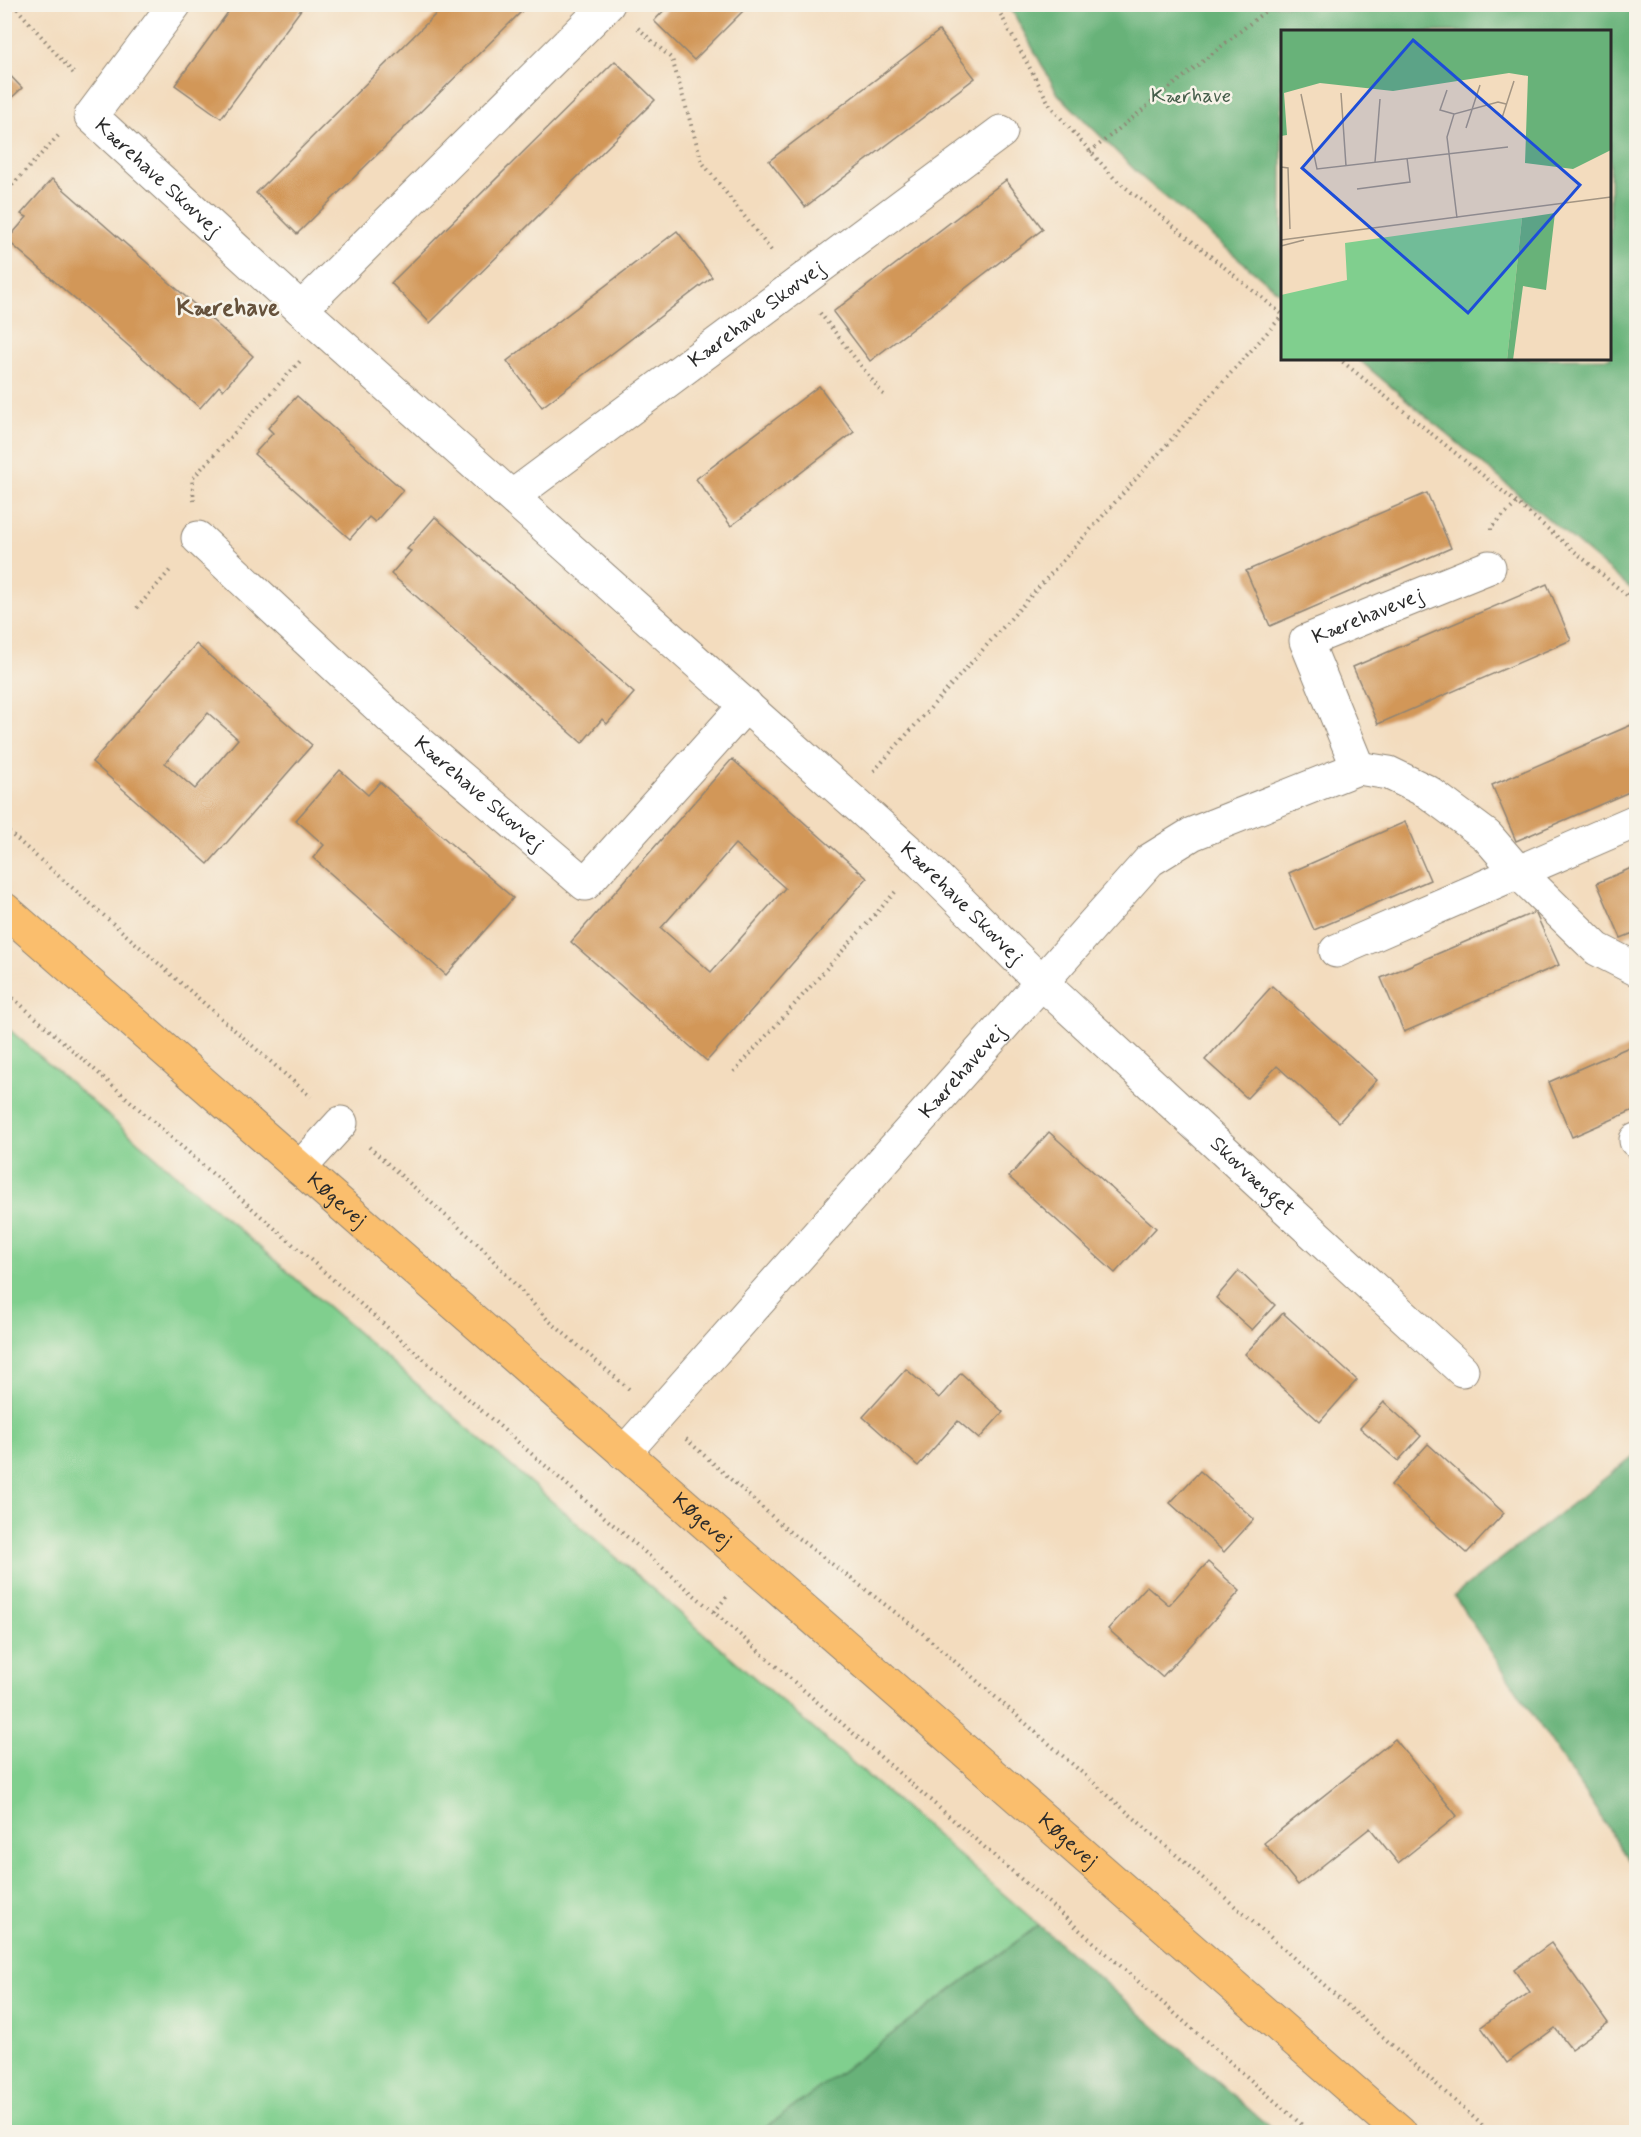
<svg xmlns="http://www.w3.org/2000/svg" width="1641" height="2137" font-family="Mynerve,sans-serif">
  <style>
    .green { fill: #80cf8e; stroke: #567d5c; stroke-width: 1.5 }
    .forest { fill: #68b279; stroke: #4a6e52; stroke-width: 1.5 }
    .building { fill: #d29759; fill-rule: evenodd }
    .lines { fill: none; stroke-linecap: round; stroke-linejoin: round }
    .minor-casing { stroke: #8f8474; stroke-width: 35 }
    .major-casing { stroke: #8f8474; stroke-width: 35 }
    .path { stroke: #8f8474; stroke-width: 4; stroke-dasharray: 1.5 4.5; stroke-linecap: butt }
    .minor { stroke: #fff; stroke-width: 33 }
    .major { stroke: #fabe6d; stroke-width: 33 }
    .labels { text-anchor: middle; dominant-baseline: central; stroke-width: 5; stroke-linejoin: round; paint-order: stroke }
    .park-label { font-size: 21px; fill: #445c49; stroke: #f7f3e8 }
    .street-label { font-size: 21px; fill: #2b2b2b; stroke: #f7f3e8 }
    .quarter-label { font-size: 24px; font-weight: bold; fill: #65513b; stroke: #f7f3e8 }
    .inset-road { fill: none; stroke: #a39583; stroke-width: 1.5 }
    .view { fill: #1d4ed8; fill-opacity: 0.15; stroke: #1d4ed8; stroke-width: 3 }
    .inset-edge { fill: none; stroke: #2b2b2b; stroke-width: 3 }
  </style>
  <rect width="100%" height="100%" fill="#f7f3e8"/>
  <filter id="ink" filterUnits="userSpaceOnUse"><feTurbulence type="fractalNoise" baseFrequency=".0167" numOctaves="2"/><feDisplacementMap in="SourceGraphic" scale="12" xChannelSelector="R" yChannelSelector="G"/><feConvolveMatrix kernelMatrix="1 2 1 2 8 2 1 2 1" color-interpolation-filters="sRGB"/></filter>
  <filter id="wash" filterUnits="userSpaceOnUse"><feTurbulence type="fractalNoise" baseFrequency=".008" numOctaves="4" result="noise"/><feDisplacementMap in="SourceGraphic" scale="24" xChannelSelector="R" yChannelSelector="G"/><feGaussianBlur stdDeviation="1.35" result="paint"/><feColorMatrix in="noise" values="0 0 0 0 0 0 0 0 0 0 0 0 0 0 0 0 0 1.4 0 .05"/><feComposite in="paint" operator="in"/></filter>
  <g filter="url(#wash)">
    <rect width="100%" height="100%" fill="#f3dcbe"/>
    <path class="green" d="M 4,1025 L 1039,1925 L 760,2132 L 5,2132 Z"/>
    <g class="forest">
      <path d="M 1009,5 L 1636,5 L 1636,593 L 1358,359 L 1610,358 L 1610,32 L 1282,32 L 1282,295 L 1144,179 L 1058,94 Z"/>
      <path d="M 1636,1454 L 1636,1870 L 1454,1596 Z"/>
      <path d="M 1039,1925 L 1275,2132 L 760,2132 Z"/>
    </g>
    <g id="blocks">
      <g class="building">
        <path d="M 234,4 L 305,4 L 221,118 L 175,85 Z"/>
        <path d="M 446,4 L 517,4 L 523,10 L 297,234 L 256,193 Z"/>
        <path d="M 670,4 L 750,4 L 694,60 L 654,21 Z"/>
        <path d="M 939,31 L 975,78 L 805,207 L 769,161 Z"/>
        <path d="M 615,61 L 655,100 L 430,323 L 391,283 Z"/>
        <path d="M 4,69 L 22,88 L 4,105 Z"/>
        <path d="M 52,179 L 253,356 L 223,390 L 219,386 L 200,408 L 7,240 L 27,217 L 21,214 Z"/>
        <path d="M 1006,180 L 1043,229 L 870,361 L 833,312 Z"/>
        <path d="M 677,231 L 712,277 L 542,407 L 507,361 Z"/>
        <path d="M 819,386 L 854,432 L 731,526 L 696,479 Z"/>
        <path d="M 297,396 L 403,490 L 375,522 L 369,517 L 350,539 L 254,454 L 273,433 L 268,428 Z"/>
        <path d="M 1427,493 L 1451,548 L 1270,626 L 1246,571 Z"/>
        <path d="M 435,517 L 634,693 L 607,724 L 602,719 L 582,743 L 391,574 L 411,551 L 407,549 Z"/>
        <path d="M 1547,584 L 1571,640 L 1378,724 L 1353,667 Z"/>
        <path d="M 196,644 L 312,745 L 208,864 L 92,762 ZM 208,713 L 238,739 L 195,789 L 165,763 Z"/>
        <path d="M 1636,723 L 1636,789 L 1516,841 L 1492,785 Z"/>
        <path d="M 732,759 L 867,878 L 707,1061 L 571,942 ZM 735,844 L 785,888 L 711,972 L 661,928 Z"/>
        <path d="M 340,770 L 368,795 L 380,782 L 513,898 L 446,975 L 313,858 L 324,845 L 296,820 Z"/>
        <path d="M 1405,822 L 1430,880 L 1314,930 L 1289,873 Z"/>
        <path d="M 1636,866 L 1636,932 L 1621,938 L 1597,883 Z"/>
        <path d="M 1535,912 L 1559,965 L 1404,1032 L 1381,978 Z"/>
        <path d="M 1272,986 L 1377,1080 L 1339,1122 L 1277,1066 L 1247,1098 L 1205,1060 Z"/>
        <path d="M 1636,1044 L 1636,1109 L 1572,1137 L 1549,1082 Z"/>
        <path d="M 1049,1132 L 1156,1228 L 1115,1273 L 1009,1177 Z"/>
        <path d="M 1239,1271 L 1275,1305 L 1252,1330 L 1216,1298 Z"/>
        <path d="M 1283,1313 L 1357,1380 L 1320,1422 L 1245,1354 Z"/>
        <path d="M 906,1369 L 939,1398 L 961,1373 L 1003,1412 L 979,1439 L 958,1421 L 918,1466 L 863,1417 Z"/>
        <path d="M 1384,1402 L 1421,1436 L 1398,1461 L 1360,1428 Z"/>
        <path d="M 1428,1444 L 1504,1513 L 1467,1553 L 1391,1485 Z"/>
        <path d="M 1200,1471 L 1254,1519 L 1224,1552 L 1170,1503 Z"/>
        <path d="M 1208,1562 L 1240,1591 L 1162,1677 L 1108,1629 L 1147,1586 L 1169,1605 Z"/>
        <path d="M 1395,1739 L 1457,1816 L 1398,1863 L 1370,1828 L 1298,1885 L 1264,1843 Z"/>
        <path d="M 1551,1943 L 1608,2023 L 1571,2049 L 1555,2028 L 1507,2063 L 1481,2027 L 1530,1992 L 1514,1970 Z"/>
      </g>
    </g>
  </g>
  <g filter="url(#ink)">
    <use href="#blocks" fill-opacity="0" stroke="#8f8474" stroke-width="1.5"/>
    <g class="lines">
      <defs>
        <g id="minor">
          <path id="s1" d="M 175,4 L 91,116 L 301,309 L 922,863 L 1041,982 L 1462,1370"/>
          <path d="M 301,309 L 608,4"/>
          <path id="s2" d="M 513,496 L 1001,132"/>
          <path id="s3" d="M 198,538 L 393,720 L 585,884 L 746,705"/>
          <path id="s4" d="M 1358,768 L 1306,641 L 1489,567"/>
          <path d="M 1336,951 L 1636,821"/>
          <path d="M 1636,1141 L 1636,1140"/>
          <path d="M 300,1168 L 341,1123"/>
          <path id="s5" d="M 624,1453 L 1150,860 L 1192,834 L 1358,768 L 1389,773 L 1428,792 L 1487,836 L 1518,872 L 1597,949 L 1636,969"/>
        </g>
        <g id="major">
          <path id="s6" d="M 4,909 L 1400,2132"/>
        </g>
      </defs>
      <use href="#minor" class="minor-casing"/>
      <use href="#major" class="major-casing"/>
      <g class="path">
        <path d="M 13,4 L 75,75"/>
        <path d="M 995,4 L 1051,107 L 1114,178 L 1282,314"/>
        <path d="M 638,28 L 672,59 L 702,162 L 773,253"/>
        <path d="M 1090,152 L 1274,4"/>
        <path d="M 4,194 L 59,135"/>
        <path d="M 820,313 L 886,398"/>
        <path d="M 1338,358 L 1517,503 L 1636,603"/>
        <path d="M 194,501 L 192,479 L 302,359"/>
        <path d="M 1491,530 L 1491,527 L 1517,503"/>
        <path d="M 137,608 L 172,568"/>
        <path d="M 874,771 L 1282,316"/>
        <path d="M 4,828 L 311,1097"/>
        <path d="M 4,990 L 481,1410 L 1051,1905 L 1310,2132"/>
        <path d="M 734,1072 L 897,890"/>
        <path d="M 369,1147 L 480,1246 L 547,1319 L 629,1389"/>
        <path d="M 686,1439 L 786,1529 L 921,1632 L 1269,1936 L 1490,2132"/>
        <path d="M 714,1612 L 728,1595"/>
      </g>
      <use href="#minor" class="minor"/>
      <use href="#major" class="major"/>
    </g>
  </g>
  <g class="labels">
    <g class="park-label">
      <text x="1191" y="96">Kærhave</text>
    </g>
    <g class="street-label">
      <text stroke="none"><textPath href="#s1" startOffset="231">Kærehave Skovvej</textPath></text>
      <text stroke="none"><textPath href="#s2" startOffset="304">Kærehave Skovvej</textPath></text>
      <text stroke="none"><textPath href="#s4" startOffset="204">Kærehavevej</textPath></text>
      <text stroke="none"><textPath href="#s3" startOffset="380">Kærehave Skovvej</textPath></text>
      <text stroke="none"><textPath href="#s1" startOffset="1314">Kærehave Skovvej</textPath></text>
      <text stroke="none"><textPath href="#s5" startOffset="510">Kærehavevej</textPath></text>
      <text stroke="none"><textPath href="#s1" startOffset="1713">Skovvænget</textPath></text>
      <text stroke="none"><textPath href="#s6" startOffset="442">Køgevej</textPath></text>
      <text stroke="none"><textPath href="#s6" startOffset="928">Køgevej</textPath></text>
      <text stroke="none"><textPath href="#s6" startOffset="1414">Køgevej</textPath></text>
    </g>
    <g class="quarter-label">
      <text x="228" y="308">Kærehave</text>
    </g>
  </g>
  <g transform="translate(1281 30)">
    <rect width="330" height="330" fill="#f3dcbe"/>
    <path d="M 241,188 L 226,330 L 0,330 L 0,265 L 66,250 L 64,213 Z" fill="#80cf8e"/>
    <path d="M 0,0 L 330,0 L 330,120 L 292,139 L 244,133 L 247,46 L 228,43 L 112,61 L 39,53 L 3,63 L 6,105 L 0,106 ZM 274,183 L 265,260 L 242,256 L 232,330 L 226,330 L 241,188 Z" fill="#68b279"/>
    <path class="inset-road" d="M 166,60 L 159,80 L 173,84M 60,63 L 65,136M 20,64 L 36,139 L 227,117M 221,88 L 233,51M 185,98 L 199,55M 94,132 L 99,69M 0,137 L 7,138 L 9,199M 76,159 L 129,152 L 126,128M 176,188 L 166,107 L 173,84 L 217,72 L 225,74M 0,210 L 330,167M 0,216 L 23,210"/>
    <path class="view" d="M 132,10 L 299,155 L 187,283 L 21,138 Z"/>
    <rect width="330" height="330" class="inset-edge"/>
  </g>
  <rect width="1641" height="2137" fill="none" stroke="#f7f3e8" stroke-width="24"/>
</svg>
